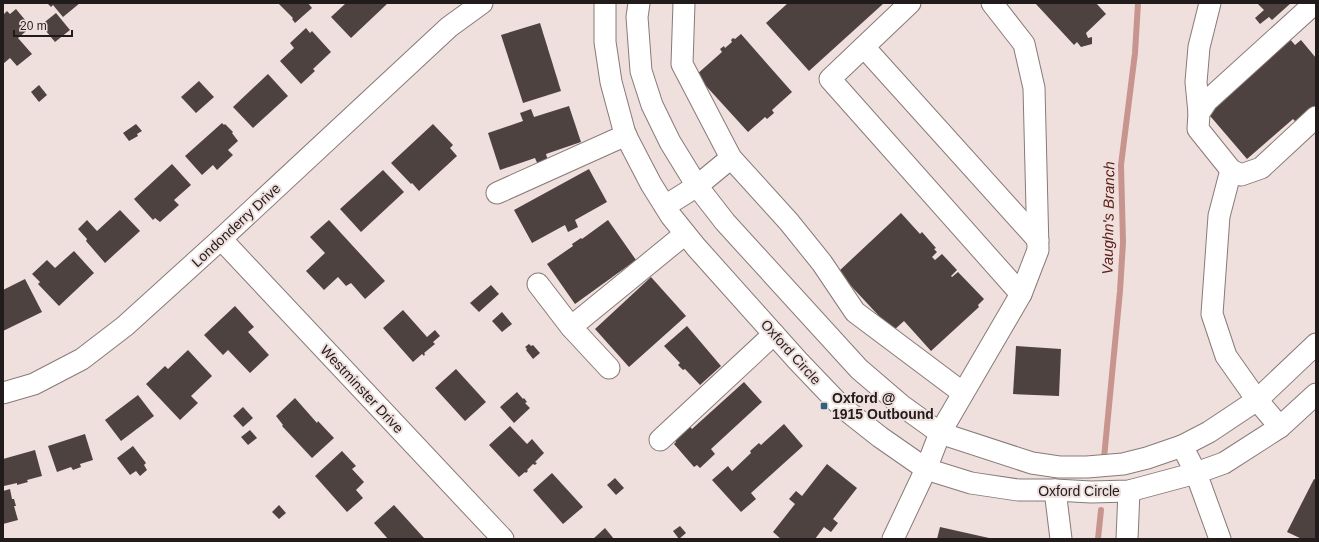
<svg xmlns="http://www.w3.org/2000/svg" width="1319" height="542" font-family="Arial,sans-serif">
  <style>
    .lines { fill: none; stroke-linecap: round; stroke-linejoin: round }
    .stream { stroke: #c7958d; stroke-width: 6 }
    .building { fill: #4e4240 }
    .minor-casing { stroke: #887a78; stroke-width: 23 }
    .minor { stroke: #fff; stroke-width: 21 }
    .poi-dot { fill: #316180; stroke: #efe0de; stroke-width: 1.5 }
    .labels { text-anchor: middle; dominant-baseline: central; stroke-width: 4; stroke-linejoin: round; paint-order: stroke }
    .street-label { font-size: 14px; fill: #211c1b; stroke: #efe0de }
    .poi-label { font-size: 14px; font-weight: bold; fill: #211c1b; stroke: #efe0de; text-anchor: start }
    .water-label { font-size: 15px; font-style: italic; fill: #5d2019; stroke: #efe0de }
  </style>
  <rect width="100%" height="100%" fill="#efe0de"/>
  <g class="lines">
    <g class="stream">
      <path d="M 1104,458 L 1120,291 L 1123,242 L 1121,165 L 1135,53 L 1138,3"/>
      <path d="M 1098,539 L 1101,510"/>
    </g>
  </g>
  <g class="building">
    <path d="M 47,3 L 80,3 L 63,17 L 53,5 L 51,7 Z"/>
    <path d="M 278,3 L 308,3 L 312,8 L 295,23 L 292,19 L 293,18 Z"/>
    <path d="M 346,3 L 388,3 L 351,38 L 331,17 Z"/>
    <path d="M 788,3 L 884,3 L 809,71 L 766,23 Z"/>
    <path d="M 1035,3 L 1096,3 L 1106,14 L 1086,33 L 1088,38 L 1092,37 L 1092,44 L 1081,47 L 1077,42 L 1074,45 Z"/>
    <path d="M 1257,3 L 1291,3 L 1272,20 L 1269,17 L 1260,24 L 1255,18 L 1264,10 Z"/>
    <path d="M 16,9 L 31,27 L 18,38 L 32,54 L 17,66 L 10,58 L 3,64 L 3,15 L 7,11 L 10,14 Z"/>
    <path d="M 56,13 L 70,30 L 55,42 L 41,25 Z"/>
    <path d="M 540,23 L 561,91 L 523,103 L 501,35 Z"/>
    <path d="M 306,28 L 310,33 L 312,31 L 331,52 L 313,69 L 315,71 L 301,84 L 280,61 L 294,48 L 290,43 Z"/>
    <path d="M 741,34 L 792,92 L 772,110 L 774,113 L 767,119 L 765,117 L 748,132 L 696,75 L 722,52 L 720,49 L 724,46 L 725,48 L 732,42 L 731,40 L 733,38 L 735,39 Z"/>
    <path d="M 1289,38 L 1295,45 L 1301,40 L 1316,58 L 1316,111 L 1299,125 L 1293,119 L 1247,159 L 1205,110 Z"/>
    <path d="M 268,74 L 288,96 L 253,128 L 233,107 Z"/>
    <path d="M 199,81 L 214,97 L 196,113 L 181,97 Z"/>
    <path d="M 39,85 L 47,95 L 39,102 L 31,92 Z"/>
    <path d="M 569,106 L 581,142 L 546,154 L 548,161 L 538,165 L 535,158 L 500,170 L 488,133 L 523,121 L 520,113 L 531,109 L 534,117 Z"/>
    <path d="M 222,123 L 224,125 L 225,124 L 233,132 L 232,133 L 238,141 L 228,150 L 233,155 L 217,170 L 213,165 L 202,175 L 185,156 Z"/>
    <path d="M 136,124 L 142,131 L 137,134 L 138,136 L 129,141 L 123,133 Z"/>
    <path d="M 433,124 L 453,145 L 450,148 L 457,156 L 419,191 L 412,183 L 411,184 L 391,163 Z"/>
    <path d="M 172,164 L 191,185 L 174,200 L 179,205 L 160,222 L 155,218 L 153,220 L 134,199 Z"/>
    <path d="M 589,169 L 607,202 L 575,220 L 578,227 L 568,232 L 565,225 L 532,243 L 514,210 Z"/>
    <path d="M 383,170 L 404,192 L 361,232 L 340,209 Z"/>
    <path d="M 120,210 L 140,231 L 105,263 L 86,241 L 87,239 L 78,229 L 87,220 L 97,231 Z"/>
    <path d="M 901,213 L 920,234 L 922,232 L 936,248 L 934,249 L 937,252 L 932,257 L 935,260 L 942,254 L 957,270 L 951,276 L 952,277 L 958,272 L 984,299 L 978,305 L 979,307 L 931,351 L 904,321 L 893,331 L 838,272 Z"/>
    <path d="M 329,220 L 385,281 L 365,299 L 351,283 L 346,286 L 338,277 L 324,290 L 306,271 L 325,253 L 310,237 Z"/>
    <path d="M 608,220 L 636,260 L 575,304 L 547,264 L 573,246 L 572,244 L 581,238 L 582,239 Z"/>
    <path d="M 74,251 L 94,273 L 59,306 L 38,284 L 40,282 L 32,274 L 47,260 L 55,268 Z"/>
    <path d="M 651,277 L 686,316 L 629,367 L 595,329 Z"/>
    <path d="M 25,279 L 42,312 L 3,331 L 3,290 Z"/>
    <path d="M 491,285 L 499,294 L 479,312 L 470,303 Z"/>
    <path d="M 235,306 L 254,327 L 248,332 L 269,355 L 250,373 L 228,350 L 223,355 L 204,335 Z"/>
    <path d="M 403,310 L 427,337 L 435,330 L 440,336 L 433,342 L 435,344 L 424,353 L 425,354 L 424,356 L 422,354 L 413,362 L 383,328 Z"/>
    <path d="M 502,312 L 512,324 L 502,332 L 492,321 Z"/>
    <path d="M 687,326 L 721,366 L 700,385 L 685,369 L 683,370 L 678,365 L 680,363 L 664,346 Z"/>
    <path d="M 529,344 L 531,346 L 533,345 L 540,353 L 533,359 L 526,350 L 527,349 L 525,347 Z"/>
    <path d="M 1016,346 L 1061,349 L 1059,396 L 1013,394 Z"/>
    <path d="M 188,350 L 212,376 L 191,396 L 198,403 L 180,420 L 146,384 L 165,366 L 168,369 Z"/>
    <path d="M 456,369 L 486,402 L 465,421 L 435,388 Z"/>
    <path d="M 744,382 L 762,402 L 711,449 L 715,454 L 700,468 L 697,465 L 694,467 L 674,444 L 676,442 L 672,437 L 687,423 L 692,429 Z"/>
    <path d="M 517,392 L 523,399 L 524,398 L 527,402 L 525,403 L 530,408 L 514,423 L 500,407 Z"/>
    <path d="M 138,395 L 154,416 L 121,441 L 105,420 Z"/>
    <path d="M 295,398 L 317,423 L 318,421 L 334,438 L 312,458 L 282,426 L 283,425 L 276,416 Z"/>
    <path d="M 243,407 L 253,418 L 243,427 L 233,416 Z"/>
    <path d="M 784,424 L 803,446 L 751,493 L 756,499 L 741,512 L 712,480 L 728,466 L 732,471 L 751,453 L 750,451 L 759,443 L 761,445 Z"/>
    <path d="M 510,426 L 527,444 L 532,439 L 544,453 L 535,462 L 537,463 L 535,465 L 533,464 L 527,470 L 528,471 L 526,473 L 525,472 L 519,477 L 489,445 Z"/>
    <path d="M 250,430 L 257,438 L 248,445 L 241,437 Z"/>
    <path d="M 85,434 L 93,460 L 80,464 L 81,467 L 73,470 L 71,467 L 57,472 L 48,446 Z"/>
    <path d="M 133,446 L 146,463 L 144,465 L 147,470 L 140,476 L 136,471 L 130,475 L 117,458 Z"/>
    <path d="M 35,450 L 42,476 L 27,480 L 28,482 L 17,485 L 17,483 L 4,486 L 3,482 L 3,459 Z"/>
    <path d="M 342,451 L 356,466 L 352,469 L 364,482 L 356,490 L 363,498 L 347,512 L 315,476 Z"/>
    <path d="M 827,464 L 857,488 L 833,519 L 838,523 L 831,532 L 824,527 L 815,539 L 781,539 L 773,532 L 795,504 L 789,499 L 796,491 L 802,496 Z"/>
    <path d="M 552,473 L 583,507 L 563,524 L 533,490 Z"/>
    <path d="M 615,478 L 624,488 L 616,495 L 607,485 Z"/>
    <path d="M 1314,479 L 1316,480 L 1316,539 L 1302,539 L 1287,532 Z"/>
    <path d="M 10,489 L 12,499 L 14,499 L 16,506 L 14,506 L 18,520 L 3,524 L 3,491 Z"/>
    <path d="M 279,505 L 286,513 L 279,519 L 272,512 Z"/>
    <path d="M 394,505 L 424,538 L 423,539 L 388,539 L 374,523 Z"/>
    <path d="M 680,526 L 686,533 L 679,539 L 673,531 Z"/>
    <path d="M 940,527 L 989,538 L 989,539 L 937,539 Z"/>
    <path d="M 605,528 L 614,539 L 593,539 Z"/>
  </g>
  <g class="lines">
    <defs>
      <g id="minor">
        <path d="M 605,3 L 605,42 L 611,82 L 625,134 L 651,184 L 671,216 L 696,247 L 798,361 L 842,407 L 880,437 L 926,469 L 971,483 L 1018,490 L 1055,490 L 1091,492 L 1129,491 L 1196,473 L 1224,463 L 1280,427 L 1316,394"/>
        <path d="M 639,3 L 637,17 L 641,71 L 652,105 L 670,142 L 697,186 L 725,222 L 859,369 L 901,405 L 940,433 L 1032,463 L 1059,467 L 1087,467 L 1123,464 L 1147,458 L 1182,446 L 1209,432 L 1257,400 L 1316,344"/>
        <path d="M 684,3 L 682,64 L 731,158 L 789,222 L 822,263 L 855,312 L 963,393"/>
        <path d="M 910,3 L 830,79 L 1021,294"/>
        <path d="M 1315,3 L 1207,101 L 1199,113 L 1198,129 L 1231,170 L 1241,175 L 1261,168 L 1316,117"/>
        <path d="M 864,47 L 1038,240"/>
        <path d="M 1199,113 L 1196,82 L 1199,47 L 1210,3"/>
        <path d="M 1231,170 L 1219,216 L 1212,314 L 1226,356 L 1257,400 L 1280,427"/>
        <path d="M 497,193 L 626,135"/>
        <path d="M 665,206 L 697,186 L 731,158"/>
        <path d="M 221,239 L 503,539"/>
        <path d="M 538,284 L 571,327"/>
        <path d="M 609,368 L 571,327 L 685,234"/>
        <path d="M 3,393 L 34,384 L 82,359 L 125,326 L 221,239 L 449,27 L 482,3"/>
        <path d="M 660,440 L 774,334"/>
        <path d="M 1182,446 L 1196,473 L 1220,539"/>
        <path d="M 1055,490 L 1061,539"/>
        <path d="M 893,539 L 926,469 L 940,433 L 1021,294 L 1038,250 L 1034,88 L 1024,44 L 992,3"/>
        <path d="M 1127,539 L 1129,491"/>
      </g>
    </defs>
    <use href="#minor" class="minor-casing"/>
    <use href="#minor" class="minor"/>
  </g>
  <rect class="poi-dot" x="820" y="402" width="8" height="8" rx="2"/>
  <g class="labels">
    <g class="street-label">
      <text transform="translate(236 225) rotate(-43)">Londonderry Drive</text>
      <text transform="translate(791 352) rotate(48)">Oxford Circle</text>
      <text transform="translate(362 389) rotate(47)">Westminster Drive</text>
      <text x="1079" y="491">Oxford Circle</text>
    </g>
    <g class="poi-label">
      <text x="832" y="398">Oxford @<tspan x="832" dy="16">1915 Outbound</tspan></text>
    </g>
    <g class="water-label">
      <text transform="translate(1108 218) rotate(-89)">Vaughn's Branch</text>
    </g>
  </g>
  <rect width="1319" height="542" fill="none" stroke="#211c1b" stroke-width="8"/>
  <path d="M14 30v6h58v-6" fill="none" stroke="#211c1b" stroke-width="2"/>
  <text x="20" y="30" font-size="12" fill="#211c1b" stroke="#efe0de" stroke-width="3" paint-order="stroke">20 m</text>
</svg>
